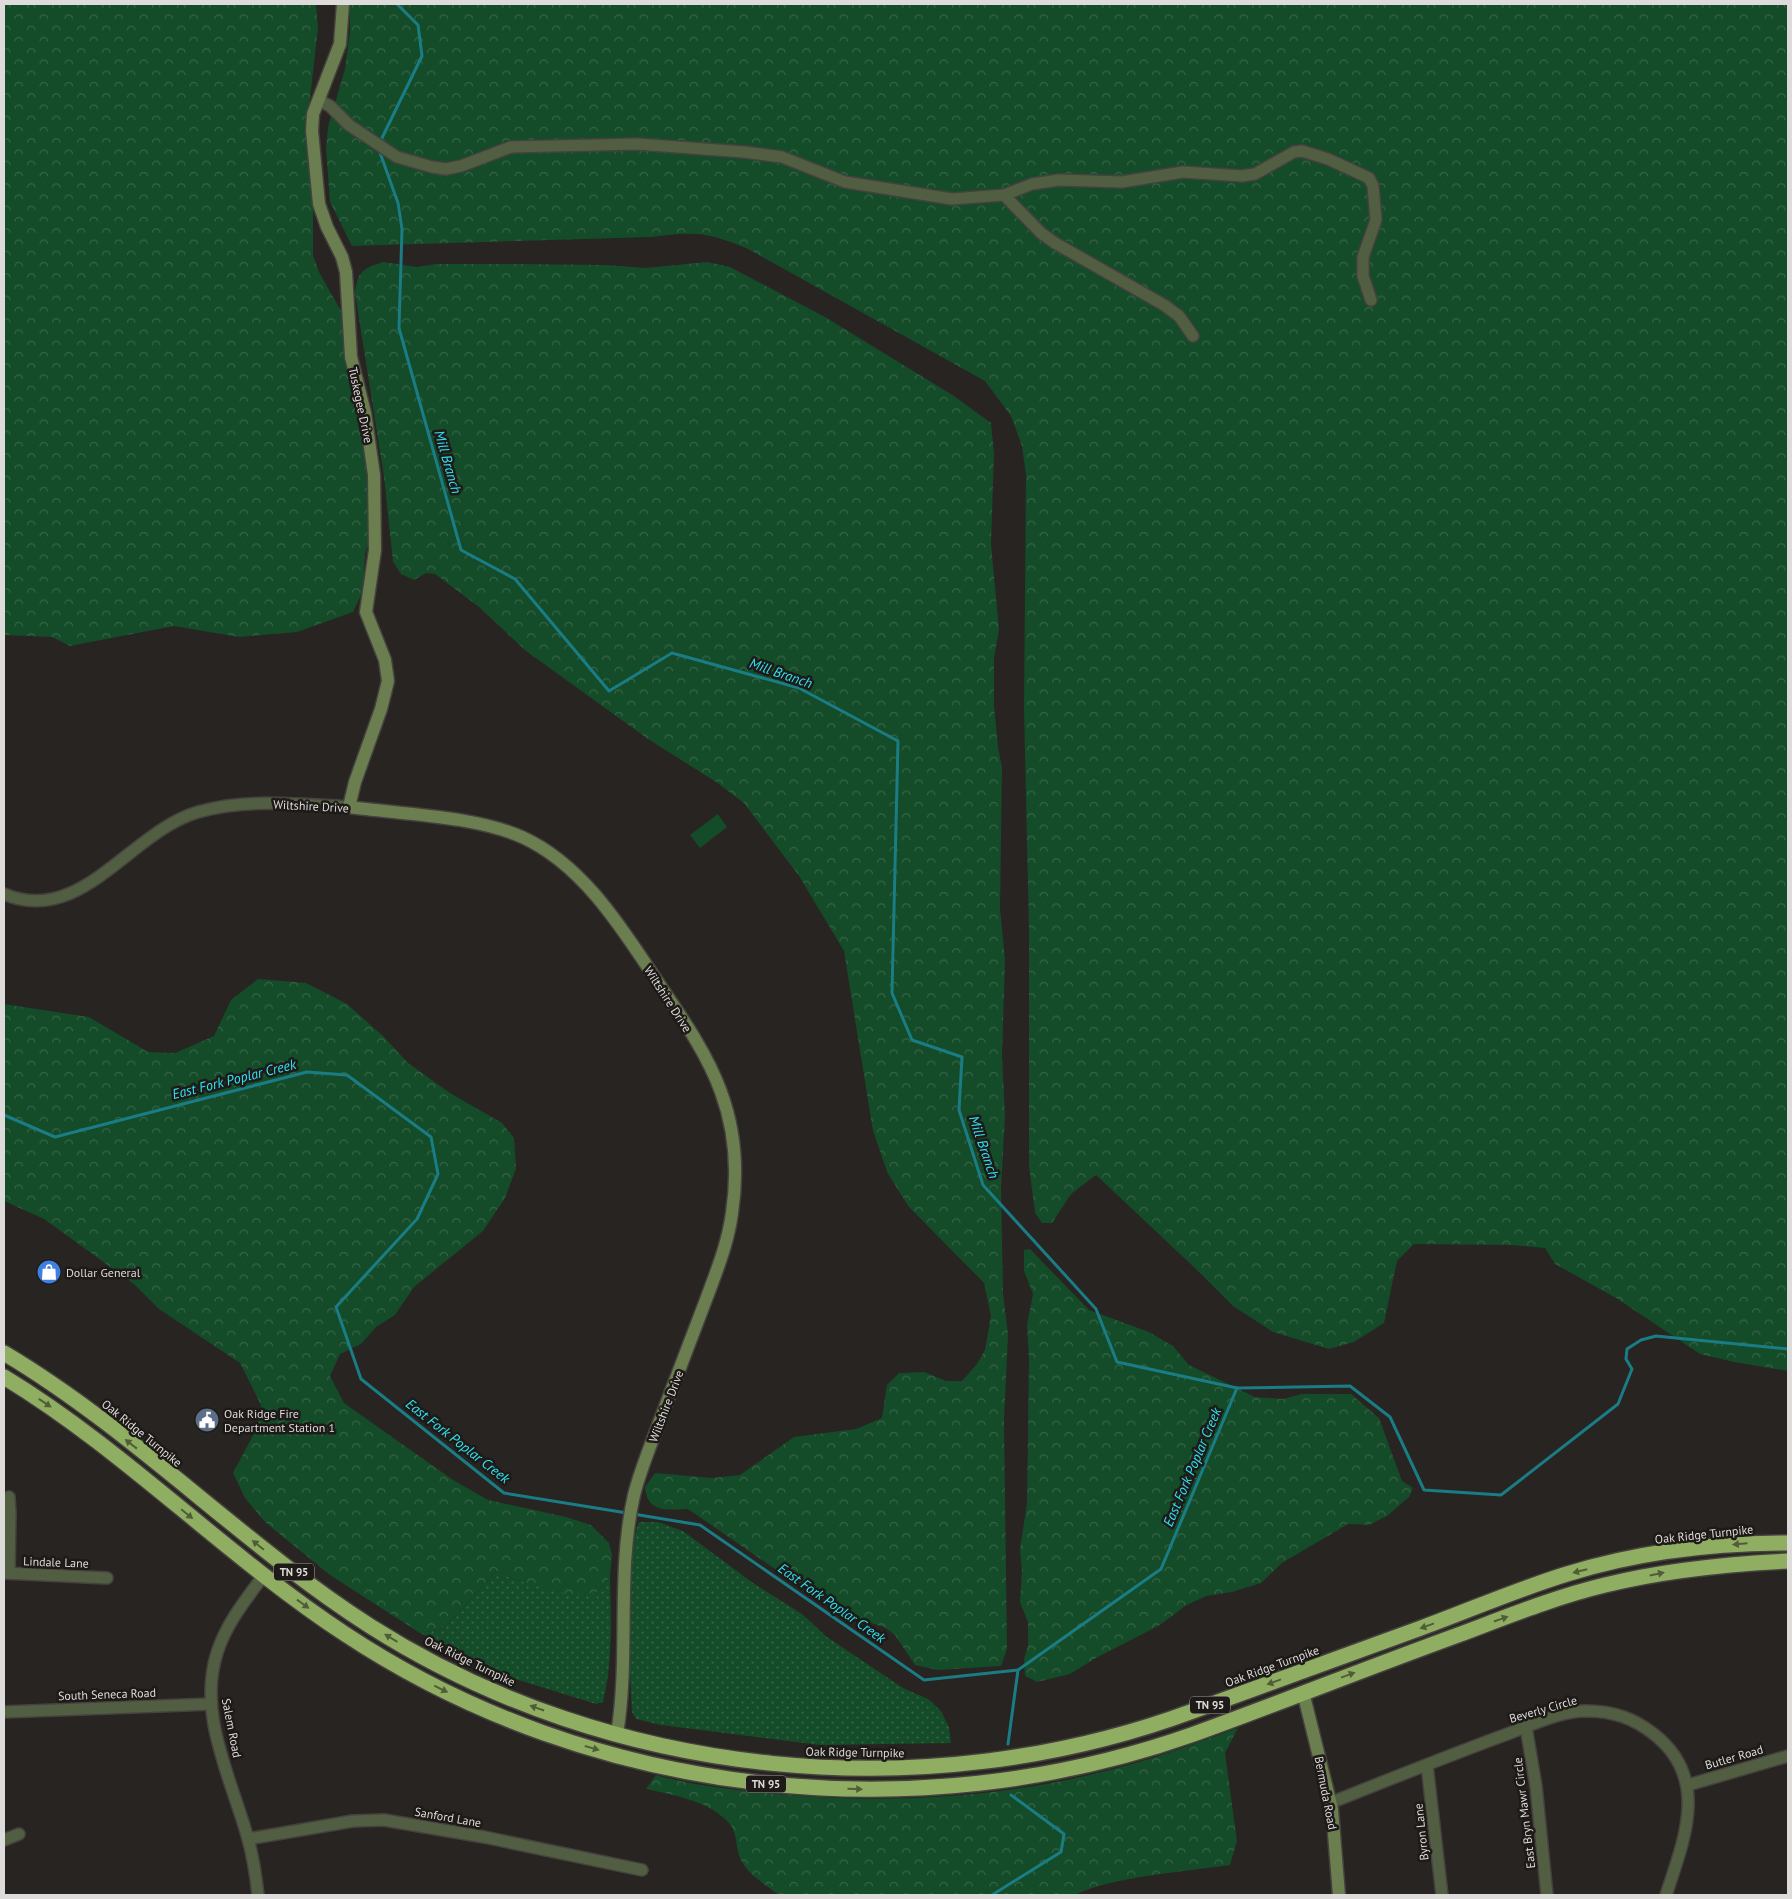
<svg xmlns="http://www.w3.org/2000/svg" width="1792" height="1899" font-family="'PT Sans',sans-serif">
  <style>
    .grass { fill: url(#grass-dots) }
    .forest { fill: url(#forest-crowns) }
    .garden { fill: #144b28 }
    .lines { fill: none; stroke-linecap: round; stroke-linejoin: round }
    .stream { stroke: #1a7d85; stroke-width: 3 }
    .street-casing { stroke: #44413f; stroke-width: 14 }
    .secondary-casing { stroke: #44413f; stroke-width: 15 }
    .highway-casing { stroke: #44413f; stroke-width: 18 }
    .street { stroke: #525e41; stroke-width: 11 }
    .secondary { stroke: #6b7e4f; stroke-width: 12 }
    .highway { stroke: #90ae62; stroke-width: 15 }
    .oneway { fill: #515d39 }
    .labels { text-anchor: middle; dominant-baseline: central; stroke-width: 5; stroke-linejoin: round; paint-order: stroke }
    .shield { fill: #1d1a18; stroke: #a4a2a0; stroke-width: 1 }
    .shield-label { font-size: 11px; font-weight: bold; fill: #dedcda }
    .street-label { font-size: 12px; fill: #dedcda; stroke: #1d1a18 }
    .poi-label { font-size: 12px; fill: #dedcda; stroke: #1d1a18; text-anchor: start }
    .water-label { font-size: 14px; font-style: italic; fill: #2ce4f3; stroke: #1d1a18 }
  </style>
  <defs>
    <pattern id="grass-dots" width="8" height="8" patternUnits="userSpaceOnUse" patternTransform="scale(1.25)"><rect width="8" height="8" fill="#144b28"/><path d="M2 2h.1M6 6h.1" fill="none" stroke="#366447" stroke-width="1.8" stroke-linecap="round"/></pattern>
    <pattern id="forest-crowns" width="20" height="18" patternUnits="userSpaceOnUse" patternTransform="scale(1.25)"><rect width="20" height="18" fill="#144b28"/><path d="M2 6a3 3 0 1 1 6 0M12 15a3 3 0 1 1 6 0" fill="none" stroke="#366447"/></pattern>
  </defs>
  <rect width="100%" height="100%" fill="#272421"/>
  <g class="grass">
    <path d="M 639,1522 L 658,1522 L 683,1531 L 753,1583 L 802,1614 L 827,1637 L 903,1688 L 928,1699 L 941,1711 L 949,1727 L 951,1743 L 821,1745 L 661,1725 L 636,1719 L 632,1712 C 630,1658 621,1571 639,1522 Z"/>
    <path d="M 496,1571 L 516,1580 L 596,1593 L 610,1577 C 611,1619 613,1661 603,1702 L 596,1704 L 509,1677 L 420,1633 L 444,1629 Z"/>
  </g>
  <g class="forest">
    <path d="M 4,4 L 316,4 L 318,28 L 309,107 L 313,193 L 313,255 L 319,272 L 345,318 L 369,473 L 371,534 L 365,554 L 363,591 L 353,612 L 297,632 L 239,637 L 174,626 L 70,646 L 52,637 L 4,635 Z"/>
    <path d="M 350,4 L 1788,4 L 1788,1371 L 1734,1362 L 1700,1354 L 1616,1298 L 1555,1264 L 1545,1248 L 1512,1245 L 1414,1244 L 1397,1261 L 1384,1323 L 1354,1342 L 1329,1349 L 1273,1332 L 1233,1306 L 1198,1271 L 1096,1175 L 1071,1194 L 1052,1223 L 1042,1223 L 1035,1213 L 1029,1166 L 1029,932 L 1024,709 L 1026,475 L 1022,446 L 1011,416 L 985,381 L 748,249 C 709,232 694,231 652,237 L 352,246 L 330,202 L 326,148 L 328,127 L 345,69 L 350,31 Z"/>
    <path d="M 383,262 L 417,267 L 436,264 L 515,264 L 607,265 L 645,268 L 708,262 L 730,267 L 825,317 L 954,396 L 991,423 L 994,453 L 991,544 L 999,630 L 994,658 L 994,706 L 998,747 L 1002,767 L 1000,908 L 1005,960 L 1002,1056 L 1005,1116 L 1001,1188 L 1003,1294 L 1008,1334 L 1004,1421 L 1007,1649 L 1001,1666 L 938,1670 L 915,1665 L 895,1635 L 884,1627 L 847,1616 L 812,1590 L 775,1569 L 688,1509 C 667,1510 647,1513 645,1487 L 655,1473 L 712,1478 L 740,1475 L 794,1437 L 856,1429 L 882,1418 L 887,1385 L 899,1373 L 924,1372 L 946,1381 L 962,1381 L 977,1364 L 985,1350 L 991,1316 L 984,1283 L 909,1207 L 888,1174 L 873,1131 L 844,951 L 799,876 L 744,803 L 716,782 L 648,739 L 526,651 L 479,607 L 435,574 L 426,573 L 414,580 L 401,574 L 393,562 L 384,477 L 355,293 C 358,271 362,269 383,262 Z"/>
    <path d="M 258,979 L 306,983 L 347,1004 L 383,1036 L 408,1063 L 450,1093 L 502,1123 L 514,1138 L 516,1169 L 505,1198 L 483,1231 L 414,1287 L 395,1315 L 376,1327 L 361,1344 L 340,1354 L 330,1376 L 344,1403 L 453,1480 L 488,1500 L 566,1517 L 591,1525 L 609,1543 L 612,1555 L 610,1577 L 596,1593 L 567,1594 L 516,1580 L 496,1571 L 444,1629 L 420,1633 L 330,1575 L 265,1522 L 245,1498 L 233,1473 L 258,1426 L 261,1405 L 240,1363 L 159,1309 L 134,1284 L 44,1219 L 4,1201 L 4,1004 L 89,1017 L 148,1052 L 175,1053 L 214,1036 L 231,1000 Z"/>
    <path d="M 1030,1249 L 1089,1310 L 1149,1332 L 1173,1346 L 1189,1365 L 1255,1397 L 1283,1399 L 1302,1394 L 1351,1394 L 1379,1418 L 1402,1481 L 1413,1488 L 1409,1497 L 1387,1516 L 1369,1525 L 1348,1524 L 1282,1563 L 1261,1583 L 1232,1592 L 1206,1596 L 1185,1606 L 1160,1625 L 1096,1658 L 1070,1674 L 1037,1682 L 1025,1676 L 1024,1659 L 1028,1646 L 1028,1622 L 1020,1602 L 1022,1571 L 1020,1549 L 1027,1503 L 1029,1360 L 1027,1324 L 1033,1294 L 1024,1271 L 1024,1250 Z"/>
    <path d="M 1238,1728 L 1225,1753 L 1237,1841 L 1230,1865 C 1189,1871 1110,1877 1075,1895 L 779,1895 C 767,1886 749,1875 742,1862 C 734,1848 740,1832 725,1819 C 705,1800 672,1795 646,1789 L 656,1775 C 695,1786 736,1790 776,1794 C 902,1806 1031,1796 1152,1758 C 1181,1749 1209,1738 1238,1728 Z"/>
  </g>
  <path class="garden" d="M 718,814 L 727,827 L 700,848 L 690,835 Z"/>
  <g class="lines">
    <g class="stream">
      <path d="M 380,142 L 422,56 L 418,25 L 397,4"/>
      <path d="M 379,150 L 398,203 L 402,229 L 399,328 L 461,550 L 515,579 L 609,691 L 672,653 L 799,688 L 898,741 L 892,993 L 912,1040 L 962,1057 L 959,1110 L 983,1185 L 1096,1309 L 1117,1362 L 1237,1388 L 1350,1386 L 1390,1417 L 1424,1490 L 1501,1495 L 1618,1404 L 1632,1369 L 1626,1359 L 1627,1349 L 1641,1340 L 1656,1336 L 1788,1349"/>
      <path d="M 4,1115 L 55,1137 L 307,1072 L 347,1075 L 431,1137 L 438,1174 L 417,1219 L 336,1307 L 361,1379 L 504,1493 L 627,1513"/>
      <path d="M 633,1514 L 700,1525 L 924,1680 L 1018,1670 L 1161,1569 L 1237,1388"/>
      <path d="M 1008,1744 L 1018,1670"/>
      <path d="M 992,1895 L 1061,1852 L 1064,1834 L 1011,1795"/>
    </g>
    <defs>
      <g id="street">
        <path d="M 318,100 L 330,106 L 349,125 L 397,157 L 432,167 L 446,169 L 461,166 L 511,147 L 637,144 L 744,152 L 782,157 L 845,182 L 952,199 L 1004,195 L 1032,184 L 1059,180 L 1122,182 L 1183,172 L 1242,176 L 1255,174 L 1294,152 L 1302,151 L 1328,159 L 1369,178 L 1373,186 L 1376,220 L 1363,257 L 1363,276 L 1371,300"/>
        <path d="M 1004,195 L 1041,233 L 1055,243 L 1164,305 L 1179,316 L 1193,336"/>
        <path d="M 4,894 C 81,927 131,831 198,812 C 246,798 300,804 349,807"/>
        <path d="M 9,1497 L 10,1513 L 9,1573"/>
        <path d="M 4,1573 L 107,1578"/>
        <path d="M 4,1712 L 211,1704"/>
        <path d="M 1526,1727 L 1536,1786 L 1547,1895"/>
        <path d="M 1427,1765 L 1442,1895"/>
        <path d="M 1688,1785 L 1788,1756"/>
        <path d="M 1330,1803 C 1390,1779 1450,1755 1510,1733 C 1534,1724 1561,1711 1586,1711 C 1613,1711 1634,1718 1655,1735 C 1710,1779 1684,1840 1666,1895"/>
        <path d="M 248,1839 L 353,1821 L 384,1820 L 484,1837 L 642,1870"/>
        <path d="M 4,1840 L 19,1834"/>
        <path d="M 258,1895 C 256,1876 253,1857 248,1839 C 232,1780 197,1715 217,1653 C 226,1624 246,1599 264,1575"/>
      </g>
      <g id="secondary">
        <path d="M 343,4 L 340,44 L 313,114 L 312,131 L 319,204 L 327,227 L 342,257 L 346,272 L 351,357 L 365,413 L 374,475 L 375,550 L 366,612 L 385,660 L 388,681 L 381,709 L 355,782 L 349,807 C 401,814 475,816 522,837 C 586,866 626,935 663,990 C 685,1022 708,1056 721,1092 C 735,1130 738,1173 732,1213 C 728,1243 717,1270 707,1297 C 691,1339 675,1381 659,1423 C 650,1447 640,1471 634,1495 C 616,1574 630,1655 617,1734"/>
        <path d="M 1303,1692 L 1332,1809 L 1339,1895"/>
      </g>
      <g id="highway">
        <path d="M 4,1353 C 135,1431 242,1544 370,1626 C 612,1780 926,1810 1193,1711 C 1269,1683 1345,1656 1421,1628 C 1470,1610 1518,1589 1567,1574 C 1638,1552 1714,1543 1788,1543"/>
        <path d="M 4,1377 C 126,1451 226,1556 345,1634 C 593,1798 915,1833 1194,1734 C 1282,1702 1370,1667 1458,1635 C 1506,1617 1555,1597 1605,1585 C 1665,1570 1727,1564 1788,1561"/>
      </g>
    </defs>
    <use href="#street" class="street-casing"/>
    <use href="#secondary" class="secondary-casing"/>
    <use href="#highway" class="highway-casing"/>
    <use href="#street" class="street"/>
    <use href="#secondary" class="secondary"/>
    <use href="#highway" class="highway"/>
  </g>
  <defs><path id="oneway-solid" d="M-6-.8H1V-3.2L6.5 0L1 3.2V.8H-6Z" transform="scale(1.25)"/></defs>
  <g class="oneway">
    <use href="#oneway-solid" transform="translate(45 1403) rotate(34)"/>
    <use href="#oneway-solid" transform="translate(131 1444) rotate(-142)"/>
    <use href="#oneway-solid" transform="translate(187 1514) rotate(39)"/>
    <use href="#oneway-solid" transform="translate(1740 1544) rotate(175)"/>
    <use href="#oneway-solid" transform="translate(258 1545) rotate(-141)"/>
    <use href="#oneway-solid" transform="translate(1580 1571) rotate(166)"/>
    <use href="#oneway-solid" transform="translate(1657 1574) rotate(-12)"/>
    <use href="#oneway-solid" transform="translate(303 1604) rotate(36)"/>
    <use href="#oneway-solid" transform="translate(1501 1619) rotate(-19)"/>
    <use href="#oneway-solid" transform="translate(1427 1626) rotate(160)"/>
    <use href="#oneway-solid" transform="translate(391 1638) rotate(-149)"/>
    <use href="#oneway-solid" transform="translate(1348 1675) rotate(-20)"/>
    <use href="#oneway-solid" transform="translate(1274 1682) rotate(160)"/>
    <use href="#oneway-solid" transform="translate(441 1689) rotate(26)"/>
    <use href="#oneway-solid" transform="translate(537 1708) rotate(-161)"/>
    <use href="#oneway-solid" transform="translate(592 1748) rotate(16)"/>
    <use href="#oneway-solid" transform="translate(855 1789) rotate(1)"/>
  </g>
  <defs>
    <symbol id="shop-disc" viewBox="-11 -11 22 22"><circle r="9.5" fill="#3f7fe0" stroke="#1d1a18"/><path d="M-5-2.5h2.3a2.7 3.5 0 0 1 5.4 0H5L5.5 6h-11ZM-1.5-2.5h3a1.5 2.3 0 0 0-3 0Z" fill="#fff"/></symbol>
    <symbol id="civic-disc" viewBox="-11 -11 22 22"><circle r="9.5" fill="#5c6f8a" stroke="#1d1a18"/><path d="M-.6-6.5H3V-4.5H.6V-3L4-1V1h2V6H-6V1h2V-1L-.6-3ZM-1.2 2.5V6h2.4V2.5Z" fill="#fff"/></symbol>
  </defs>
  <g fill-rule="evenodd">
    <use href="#shop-disc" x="35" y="1258" width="28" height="28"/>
    <use href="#civic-disc" x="193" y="1406" width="28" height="28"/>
  </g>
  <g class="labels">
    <g class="shield">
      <rect x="274" y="1563.5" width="40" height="17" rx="4"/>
      <rect x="1190" y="1696.5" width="40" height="17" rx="4"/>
      <rect x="746" y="1775.5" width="40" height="17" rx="4"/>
    </g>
    <g class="shield-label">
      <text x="294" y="1572">TN 95</text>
      <text x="1210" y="1705">TN 95</text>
      <text x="766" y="1784">TN 95</text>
    </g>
    <g class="street-label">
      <text transform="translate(361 405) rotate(78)">Tuskegee Drive</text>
      <text transform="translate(311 806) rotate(3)">Wiltshire Drive</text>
      <text transform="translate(668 999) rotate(57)">Wiltshire Drive</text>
      <text transform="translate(666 1406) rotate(-69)">Wiltshire Drive</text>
      <text transform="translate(142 1433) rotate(39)">Oak Ridge Turnpike</text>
      <text transform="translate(1704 1534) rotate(-6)">Oak Ridge Turnpike</text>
      <text transform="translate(56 1562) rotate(2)">Lindale Lane</text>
      <text transform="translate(470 1661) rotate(26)">Oak Ridge Turnpike</text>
      <text transform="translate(1272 1666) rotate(-20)">Oak Ridge Turnpike</text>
      <text transform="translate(107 1694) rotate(-2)">South Seneca Road</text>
      <text transform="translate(1543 1709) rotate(-16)">Beverly Circle</text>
      <text transform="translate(232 1728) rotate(79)">Salem Road</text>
      <text transform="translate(855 1752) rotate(1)">Oak Ridge Turnpike</text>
      <text transform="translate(1734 1757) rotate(-16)">Butler Road</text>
      <text transform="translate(1326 1793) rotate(79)">Bermuda Road</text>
      <text transform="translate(1524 1813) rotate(-97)">East Bryn Mawr Circle</text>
      <text transform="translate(448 1817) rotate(10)">Sanford Lane</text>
      <text transform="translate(1421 1832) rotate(-96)">Byron Lane</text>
    </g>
    <g class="poi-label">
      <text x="66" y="1272">Dollar General</text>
      <text x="224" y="1413">Oak Ridge Fire<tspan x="224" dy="14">Department Station 1</tspan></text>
    </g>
    <g class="water-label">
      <text transform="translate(448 462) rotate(74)">Mill Branch</text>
      <text transform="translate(781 673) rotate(19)">Mill Branch</text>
      <text transform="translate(234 1079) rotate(-14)">East Fork Poplar Creek</text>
      <text transform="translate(984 1147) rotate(71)">Mill Branch</text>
      <text transform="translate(458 1441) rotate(38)">East Fork Poplar Creek</text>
      <text transform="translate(1192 1467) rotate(-67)">East Fork Poplar Creek</text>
      <text transform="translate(832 1603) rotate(35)">East Fork Poplar Creek</text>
    </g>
  </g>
  <rect width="1792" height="1899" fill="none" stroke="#dedcda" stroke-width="10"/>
</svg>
